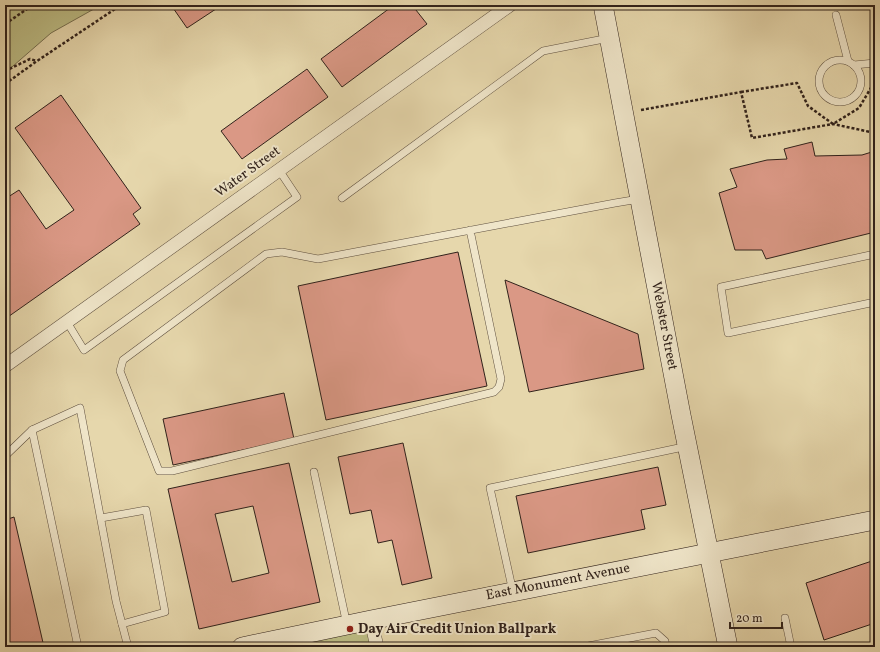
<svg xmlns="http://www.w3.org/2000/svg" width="880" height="652" font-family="Vollkorn,serif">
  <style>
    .green { fill: #bcbc84; stroke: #766f50 }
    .building { fill: #da9885; stroke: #31221b; fill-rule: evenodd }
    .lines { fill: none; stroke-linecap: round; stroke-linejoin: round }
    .lane-casing { stroke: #5e4f3f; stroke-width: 8 }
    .street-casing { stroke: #5e4f3f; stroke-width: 14 }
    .secondary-casing { stroke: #31221b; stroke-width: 20 }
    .path { stroke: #31221b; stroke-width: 2.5; stroke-dasharray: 3 2; stroke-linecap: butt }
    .lane { stroke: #efe5c9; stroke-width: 7 }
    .street { stroke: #efe5c9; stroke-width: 13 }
    .secondary { stroke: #efe5c9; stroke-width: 19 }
    .poi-dot { fill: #8f2418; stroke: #efe5c9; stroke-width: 1.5 }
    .labels { text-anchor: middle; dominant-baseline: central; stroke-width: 4; stroke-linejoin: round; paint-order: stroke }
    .street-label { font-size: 14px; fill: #31221b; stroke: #efe5c9 }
    .poi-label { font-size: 14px; font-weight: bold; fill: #31221b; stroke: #efe5c9; text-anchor: start }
  </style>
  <rect width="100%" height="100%" fill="#e6d7ac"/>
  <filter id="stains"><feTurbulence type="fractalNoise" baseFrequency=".005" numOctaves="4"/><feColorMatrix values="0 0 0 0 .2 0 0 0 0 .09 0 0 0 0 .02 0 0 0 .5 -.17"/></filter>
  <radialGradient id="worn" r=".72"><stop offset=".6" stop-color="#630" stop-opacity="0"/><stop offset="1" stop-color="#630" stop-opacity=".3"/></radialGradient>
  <g class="green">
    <path d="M 5,5 L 101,5 L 51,33 L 5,73 Z"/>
    <path d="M 371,620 L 377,647 L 247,647 Z"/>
  </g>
  <g class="building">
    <path d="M 171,5 L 222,5 L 187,28 Z"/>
    <path d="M 394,5 L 412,5 L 427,24 L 342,87 L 321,59 Z"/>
    <path d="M 307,69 L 328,97 L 242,159 L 221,131 Z"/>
    <path d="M 61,95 L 141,208 L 133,214 L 140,224 L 5,319 L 5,199 L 19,190 L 46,229 L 74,210 L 15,128 Z"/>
    <path d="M 812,142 L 815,156 L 862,155 L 875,151 L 875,232 L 766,259 L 762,250 L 735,250 L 719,193 L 737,187 L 730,169 L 767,160 L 787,159 L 784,149 Z"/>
    <path d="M 458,252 L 487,386 L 326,420 L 298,286 Z"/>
    <path d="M 505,280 L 638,334 L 644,369 L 529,392 Z"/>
    <path d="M 284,393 L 294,439 L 173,465 L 163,419 Z"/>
    <path d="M 403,443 L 432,578 L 402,585 L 392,540 L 378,543 L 371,510 L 350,514 L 338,457 Z"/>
    <path d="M 289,463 L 320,602 L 199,629 L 168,489 ZM 253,506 L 269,573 L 232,582 L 215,514 Z"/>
    <path d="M 658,467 L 666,505 L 641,510 L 645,529 L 528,553 L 516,496 Z"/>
    <path d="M 14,517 L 44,647 L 5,647 L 5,520 Z"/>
    <path d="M 875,560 L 875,623 L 824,640 L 806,583 Z"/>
  </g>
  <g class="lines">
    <defs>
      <g id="lane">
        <path d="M 836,15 L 848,61"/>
        <circle cx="840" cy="81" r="21"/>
        <path d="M 854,65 L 875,63"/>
        <path d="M 342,198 L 543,51 L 609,38"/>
        <path d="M 470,230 L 501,379 L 499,387 L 494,392 L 172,471 L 159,471 L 120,371 L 123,360 L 266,254 L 282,252 L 318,259 L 615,203 L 639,199"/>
        <path d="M 875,254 L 721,287 L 728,333 L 875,302"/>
        <path d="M 67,322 L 84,350 L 297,197 L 279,170"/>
        <path d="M 5,456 L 32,430"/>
        <path d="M 314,472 L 347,625"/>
        <path d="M 101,518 L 146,510 L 165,612 L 122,624"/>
        <path d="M 513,592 L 490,488 L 688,446"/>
        <path d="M 785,618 L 791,647"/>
        <path d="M 78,647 L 32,430 L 80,408 L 116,601 L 128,647"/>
        <path d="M 583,647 L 656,633 L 665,641 L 666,647"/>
      </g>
      <g id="street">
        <path d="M 5,366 L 510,5"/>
        <path d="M 371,620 L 377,647"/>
      </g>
      <g id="secondary">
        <path d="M 603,5 L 681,415 L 728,647"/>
        <path d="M 242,647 L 371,620 L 875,520"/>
      </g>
    </defs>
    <use href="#lane" class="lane-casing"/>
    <use href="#street" class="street-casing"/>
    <use href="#secondary" class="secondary-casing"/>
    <g class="path">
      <path d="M 5,24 L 33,5"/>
      <path d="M 5,71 L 30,59 L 37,61"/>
      <path d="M 5,84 L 37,61 L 121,5"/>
      <path d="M 741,92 L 797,83 L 808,106 L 833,124 L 859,108 L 872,86 L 875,86"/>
      <path d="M 641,110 L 741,92 L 752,138 L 833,124 L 875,133"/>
    </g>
    <use href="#lane" class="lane"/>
    <use href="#street" class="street"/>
    <use href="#secondary" class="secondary"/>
  </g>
  <circle class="poi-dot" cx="350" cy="629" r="4"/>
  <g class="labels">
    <g class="street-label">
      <text transform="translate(248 172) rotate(-36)">Water Street</text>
      <text transform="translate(664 326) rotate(79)">Webster Street</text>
      <text transform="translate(558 582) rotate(-11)">East Monument Avenue</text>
    </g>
    <g class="poi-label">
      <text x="358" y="629">Day Air Credit Union Ballpark</text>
    </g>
  </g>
  <rect width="880" height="652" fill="none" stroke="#e6d7ac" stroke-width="20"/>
  <rect x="6" y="6" width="868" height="640" fill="none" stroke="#31221b" stroke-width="2"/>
  <rect x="10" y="10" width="860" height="632" fill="none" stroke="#31221b"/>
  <path d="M730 622v6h52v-6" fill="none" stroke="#31221b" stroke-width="2"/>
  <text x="736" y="622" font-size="12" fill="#31221b" stroke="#efe5c9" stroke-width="3" paint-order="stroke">20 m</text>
  <rect width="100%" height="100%" filter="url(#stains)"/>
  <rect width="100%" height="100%" fill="url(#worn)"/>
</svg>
